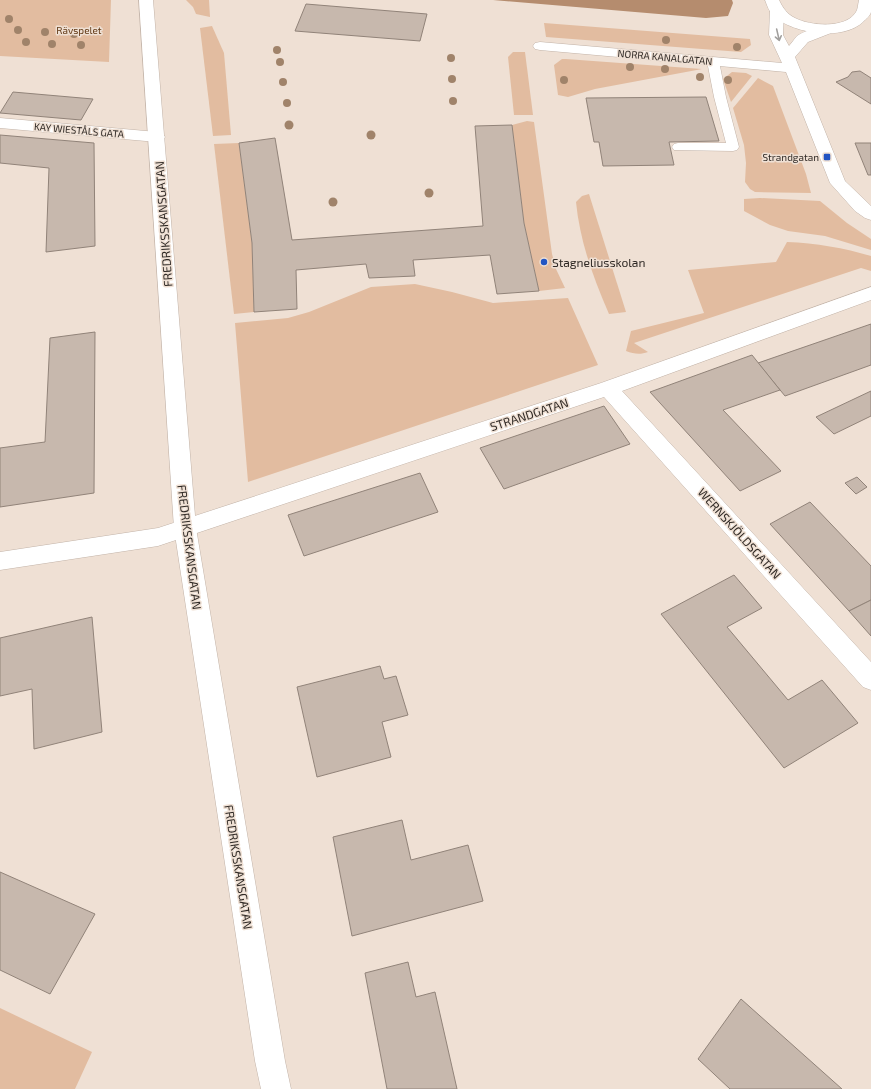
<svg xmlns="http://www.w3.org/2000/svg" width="871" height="1089" font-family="'Exo 2',sans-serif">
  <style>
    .green { fill: #e2bca0 }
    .water { fill: #b58c6e }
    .building { fill: #c7b8ad; stroke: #918379 }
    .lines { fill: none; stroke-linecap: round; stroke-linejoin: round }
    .lane-casing { stroke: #c2b3a8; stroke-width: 1 }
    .street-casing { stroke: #c2b3a8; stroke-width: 1 }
    .secondary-casing { stroke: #c2b3a8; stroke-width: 1 }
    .lane { fill: #fff; fill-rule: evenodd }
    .street { fill: #fff; fill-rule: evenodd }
    .secondary { fill: #fff; fill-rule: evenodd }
    .tree { fill: #a0836a }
    .oneway { stroke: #a19f9d }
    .poi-dot { fill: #2255c3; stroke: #efe0d4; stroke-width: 1.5 }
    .labels { text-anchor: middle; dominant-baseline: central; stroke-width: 3; stroke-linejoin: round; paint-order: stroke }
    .far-park-label { font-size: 10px; fill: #603713; stroke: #efe0d4 }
    .far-street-label { font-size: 10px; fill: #2f2925; stroke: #efe0d4 }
    .far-poi-label { font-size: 10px; fill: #2f2925; stroke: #efe0d4; text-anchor: end }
    .street-label { font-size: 12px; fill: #2f2925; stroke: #efe0d4 }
    .poi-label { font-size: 12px; fill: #2f2925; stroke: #efe0d4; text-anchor: start }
  </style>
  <rect width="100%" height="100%" fill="#efe0d4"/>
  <g class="green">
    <path d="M 0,0 L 111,0 L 109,62 L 0,56 Z"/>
    <path d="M 186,0 L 209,0 L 210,17 L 196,14 L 193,7 Z"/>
    <path d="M 544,23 L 750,39 L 751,45 L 741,52 L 546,37 Z"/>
    <path d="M 212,26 L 224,53 L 231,135 L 213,136 L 200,28 Z"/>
    <path d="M 513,52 L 525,52 L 533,115 L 514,115 L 508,57 Z"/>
    <path d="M 562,59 L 566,59 L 702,69 L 595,89 L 568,97 L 558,95 L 554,65 Z"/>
    <path d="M 732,72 L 746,73 L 752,76 L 731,102 L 723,79 Z"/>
    <path d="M 758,78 L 773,86 L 806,174 L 811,193 L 755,192 L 750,189 L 745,182 L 746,163 L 744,145 L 733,108 Z"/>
    <path d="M 527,121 L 534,122 L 552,254 L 556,269 L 565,288 L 539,291 L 524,223 L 512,125 Z"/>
    <path d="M 239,143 L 252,243 L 254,312 L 234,314 L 214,144 Z"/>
    <path d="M 589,194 L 626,312 L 609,314 C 593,277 580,242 576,202 L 582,196 Z"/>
    <path d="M 760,198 L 820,201 L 847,223 L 871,239 L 871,250 L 825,236 L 788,231 L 770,225 L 744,211 L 744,199 Z"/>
    <path d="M 787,242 C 816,243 844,248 871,256 L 871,271 L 861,268 L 634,343 L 648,352 C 640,355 634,354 626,351 L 631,331 L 704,313 L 688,270 L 776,262 Z"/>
    <path d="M 415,284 L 452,292 L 493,303 L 568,298 L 598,365 L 248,482 L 235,323 L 288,318 L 309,312 L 371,287 Z"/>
    <path d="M 0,1008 L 92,1052 L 75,1089 L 0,1089 Z"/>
  </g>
  <path class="water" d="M 493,0 L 732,0 L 733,3 L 728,16 L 706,18 Z"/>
  <g class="building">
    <path d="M 306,4 L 427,14 L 420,41 L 295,31 Z"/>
    <path d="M 860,71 L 871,78 L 871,104 L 836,82 L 848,77 L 852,72 Z"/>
    <path d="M 13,92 L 93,99 L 81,120 L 0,113 Z"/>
    <path d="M 706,97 L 719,141 L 669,142 L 674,165 L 603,166 L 599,142 L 594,142 L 586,98 Z"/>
    <path d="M 512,125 L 524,223 L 539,291 L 497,294 L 490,255 L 413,260 L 415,276 L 369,278 L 366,264 L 296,270 L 297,309 L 254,312 L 252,243 L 239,143 L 275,138 L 292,240 L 483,226 L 475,126 Z"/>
    <path d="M 0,135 L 94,143 L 95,246 L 46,252 L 49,168 L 0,163 Z"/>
    <path d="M 855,143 L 871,143 L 871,175 L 868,175 Z"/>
    <path d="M 871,324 L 871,365 L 785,396 L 758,363 Z"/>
    <path d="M 95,332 L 94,493 L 0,507 L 0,448 L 45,442 L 50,338 Z"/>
    <path d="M 752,355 L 780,390 L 723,410 L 781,471 L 740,491 L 650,392 Z"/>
    <path d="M 871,391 L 871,416 L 834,434 L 816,417 Z"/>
    <path d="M 604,406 L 630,444 L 504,489 L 480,448 Z"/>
    <path d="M 420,473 L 438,512 L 304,556 L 288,515 Z"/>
    <path d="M 857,477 L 867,487 L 856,494 L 845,483 Z"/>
    <path d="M 810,502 L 871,566 L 871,600 L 849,611 L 770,524 Z"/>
    <path d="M 734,575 L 762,608 L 727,627 L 788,700 L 822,680 L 858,723 L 784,768 L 661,614 Z"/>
    <path d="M 871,600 L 871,636 L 849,611 Z"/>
    <path d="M 92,617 L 102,732 L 34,749 L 32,689 L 0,696 L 0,638 Z"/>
    <path d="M 380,666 L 384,679 L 396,676 L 408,715 L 382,722 L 391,757 L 317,777 L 297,687 Z"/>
    <path d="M 402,820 L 411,860 L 468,845 L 483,901 L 352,936 L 333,837 Z"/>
    <path d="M 0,872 L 95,914 L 50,994 L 0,970 Z"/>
    <path d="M 408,962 L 416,997 L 435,992 L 457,1089 L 387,1089 L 365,973 Z"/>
    <path d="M 741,999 L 842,1089 L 730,1089 L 698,1059 Z"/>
  </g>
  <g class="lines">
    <defs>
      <path id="lane" d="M 713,58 L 717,59 L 719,61 L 726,97 L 739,147 L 737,150 L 733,151 L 674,150 L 672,147 L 674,144 L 678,143 L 726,143 L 714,97 L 707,61 L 709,59 Z"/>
      <g id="street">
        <path d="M 777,6 L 782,7 L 784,10 L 783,35 L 789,46 C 792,43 794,39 797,36 C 804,31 823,25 831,27 L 833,30 L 831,33 L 808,42 L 795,57 L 845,181 L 871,206 L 871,220 L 865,218 L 855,211 L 830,183 L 786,72 L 540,50 L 535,49 L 533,46 L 535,43 L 540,42 L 782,63 L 769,35 L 770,10 L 772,7 Z"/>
        <path d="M 0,118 L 157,132 L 163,134 L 165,137 L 163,140 L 157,142 L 0,128 Z"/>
        <path d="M 871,287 L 871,300 L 622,391 L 871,662 L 871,690 L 863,687 L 604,397 L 158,546 L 0,570 L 0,552 L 158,528 L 601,383 Z"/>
      </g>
      <g id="secondary">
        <path d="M 139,0 L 153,0 L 196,528 L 285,1061 L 291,1089 L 261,1089 L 255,1061 L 174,528 Z"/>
        <path d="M 765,0 L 779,0 C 783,8 787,14 795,18 C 810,26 846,29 856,12 C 858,9 858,4 859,0 L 871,0 C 871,4 871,9 871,12 C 870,16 866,19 863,22 C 843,41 793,34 774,16 C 769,12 767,5 765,0 Z"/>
      </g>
    </defs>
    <use href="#lane" class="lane-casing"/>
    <use href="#street" class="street-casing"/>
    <use href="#secondary" class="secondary-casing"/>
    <use href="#lane" class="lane"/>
    <use href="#street" class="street"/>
    <use href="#secondary" class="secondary"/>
  </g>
  <g class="tree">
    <circle cx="9" cy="19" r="4"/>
    <circle cx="18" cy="30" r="4"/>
    <circle cx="45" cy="32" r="4"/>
    <circle cx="74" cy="34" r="4"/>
    <circle cx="666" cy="40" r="4"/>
    <circle cx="26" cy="42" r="4"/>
    <circle cx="52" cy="44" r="4"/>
    <circle cx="81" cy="45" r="4"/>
    <circle cx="737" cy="47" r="4"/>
    <circle cx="277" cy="50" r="4"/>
    <circle cx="451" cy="58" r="4"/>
    <circle cx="280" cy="62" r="4"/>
    <circle cx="630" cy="67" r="4"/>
    <circle cx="665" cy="69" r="4"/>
    <circle cx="700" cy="77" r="4"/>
    <circle cx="452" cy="79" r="4"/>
    <circle cx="564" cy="80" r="4"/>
    <circle cx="728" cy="80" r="4"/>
    <circle cx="283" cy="82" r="4"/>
    <circle cx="453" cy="101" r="4"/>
    <circle cx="287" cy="103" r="4"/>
    <circle cx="289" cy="125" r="4.5"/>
    <circle cx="371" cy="135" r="4.5"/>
    <circle cx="429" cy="193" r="4.5"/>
    <circle cx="333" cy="202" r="4.5"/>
  </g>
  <defs><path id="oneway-shaft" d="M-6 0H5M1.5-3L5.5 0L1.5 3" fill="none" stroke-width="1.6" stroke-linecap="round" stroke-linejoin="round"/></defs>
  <use class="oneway" href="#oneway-shaft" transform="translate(778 35) rotate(77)"/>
  <g class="poi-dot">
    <rect x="823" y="153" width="8" height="8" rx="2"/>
    <circle cx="544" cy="262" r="4"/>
  </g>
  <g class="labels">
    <g class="far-park-label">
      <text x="79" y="30">Rävspelet</text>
    </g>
    <g class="far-street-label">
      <text transform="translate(665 57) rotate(5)">NORRA KANALGATAN</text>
      <text transform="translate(79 130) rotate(5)">KAY WIESTÅLS GATA</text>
    </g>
    <g class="far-poi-label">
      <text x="819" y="157">Strandgatan</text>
    </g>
    <g class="street-label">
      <text transform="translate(163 224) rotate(-94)">FREDRIKSSKANSGATAN</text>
      <text transform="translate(529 414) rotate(-18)">STRANDGATAN</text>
      <text transform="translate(740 533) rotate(48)">WERNSKJÖLDSGATAN</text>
      <text transform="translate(190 547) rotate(83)">FREDRIKSSKANSGATAN</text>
      <text transform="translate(239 867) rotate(81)">FREDRIKSSKANSGATAN</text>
    </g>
    <g class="poi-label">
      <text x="552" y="262">Stagneliusskolan</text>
    </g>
  </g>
</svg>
